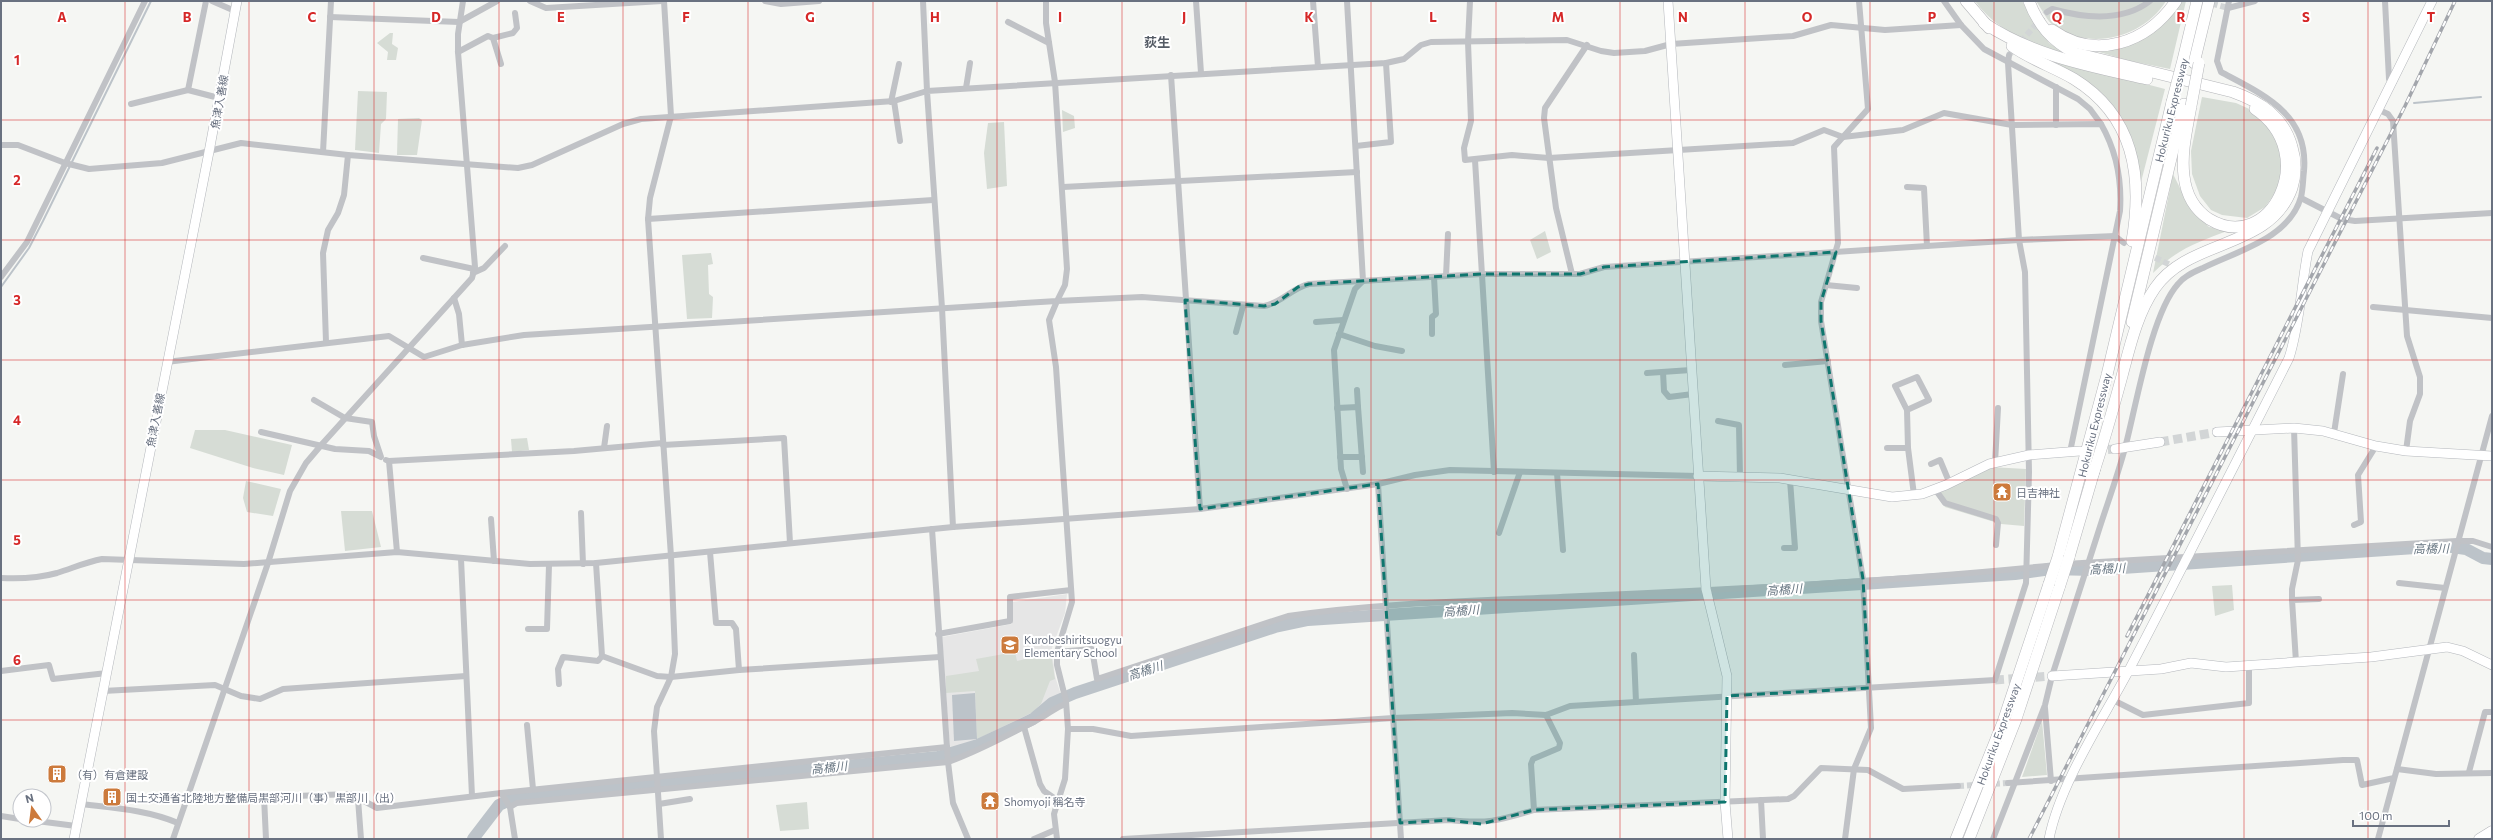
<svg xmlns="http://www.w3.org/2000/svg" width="2493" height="840" font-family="Commissioner,'Noto Sans JP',sans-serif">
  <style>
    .built { fill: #e6e6e6 }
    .green { fill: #d6dcd5 }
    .water { fill: #bcc3c9 }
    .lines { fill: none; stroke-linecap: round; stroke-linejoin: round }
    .stream { stroke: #bcc3c9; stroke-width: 2 }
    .river { stroke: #bcc3c9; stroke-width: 12 }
    .street-tunnel { stroke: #d2d5d6; stroke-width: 6; stroke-dasharray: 6 3; stroke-linecap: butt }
    .secondary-tunnel { stroke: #d2d5d6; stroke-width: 9; stroke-dasharray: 9 4.5; stroke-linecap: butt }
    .secondary-casing { stroke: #b4b7bc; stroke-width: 10 }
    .primary-casing { stroke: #b5b7bb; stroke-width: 11 }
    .highway-casing { stroke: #b5b6ba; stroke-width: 12 }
    .street { stroke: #c0c2c6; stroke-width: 6 }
    .secondary { stroke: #fff; stroke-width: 9 }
    .primary { stroke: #fff; stroke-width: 10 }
    .highway { stroke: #fff; stroke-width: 11 }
    .rail-casing { stroke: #a3a6ac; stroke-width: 3.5 }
    .rail { stroke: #fff; stroke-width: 2; stroke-dasharray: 6; stroke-linecap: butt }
    .highway-bridge-casing { stroke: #b5b6ba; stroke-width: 12; stroke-linecap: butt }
    .highway-bridge { stroke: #fff; stroke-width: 11 }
    .marked { fill: #0f766e; fill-opacity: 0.2; stroke: #0f766e; stroke-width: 3; stroke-dasharray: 8 5; stroke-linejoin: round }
    .grid { fill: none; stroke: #d62828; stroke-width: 1; stroke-opacity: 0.55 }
    .labels { text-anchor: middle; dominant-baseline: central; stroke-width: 4; stroke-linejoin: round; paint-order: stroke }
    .street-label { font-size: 11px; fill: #697180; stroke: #fff }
    .poi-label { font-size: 11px; fill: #697180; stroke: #fff; text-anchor: start }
    .water-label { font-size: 12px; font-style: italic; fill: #697783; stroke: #fff }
    .quarter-label { font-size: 13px; font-weight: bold; fill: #555c66; stroke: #fff }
    .grid-label { font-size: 13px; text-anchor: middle; font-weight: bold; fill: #d62828; stroke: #fff; stroke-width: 4; stroke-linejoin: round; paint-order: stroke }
  </style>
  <rect width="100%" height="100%" fill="#f5f6f3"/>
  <path class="built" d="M 1067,594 L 1065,613 L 1052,648 L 1055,676 L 1061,695 L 1036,711 L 973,742 L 950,749 L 942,637 L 1012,624 L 1012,602 Z"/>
  <g class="green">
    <path d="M 1975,1 L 2022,1 L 2049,43 L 2067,54 C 2031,43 1998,33 1975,1 Z"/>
    <path d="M 2036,1 L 2166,1 C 2143,38 2090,51 2054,26 C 2046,20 2042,9 2036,1 Z"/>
    <path d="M 2182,1 L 2186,1 L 2170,69 L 2130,61 L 2082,47 C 2116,50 2132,49 2159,26 C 2168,19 2176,11 2182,1 Z"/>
    <path d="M 390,33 L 393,33 L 392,44 L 398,48 L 396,60 L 387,60 L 388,52 L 377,43 Z"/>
    <path d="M 2046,58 L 2165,89 L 2141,182 C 2138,144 2122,107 2091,84 C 2078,74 2061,67 2046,58 Z"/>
    <path d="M 358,91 L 387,92 L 386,119 L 381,124 L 379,153 L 355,150 Z"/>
    <path d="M 2202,97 L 2236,103 L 2256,112 L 2269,124 L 2283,150 L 2283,182 L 2265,207 L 2247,218 L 2222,215 L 2211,210 L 2200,196 L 2192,174 L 2191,151 Z"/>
    <path d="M 1062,110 L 1074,116 L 1075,128 L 1063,132 Z"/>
    <path d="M 419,118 L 422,120 L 417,155 L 397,155 L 398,119 Z"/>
    <path d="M 1004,122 L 1007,186 L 987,189 L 984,153 L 988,123 Z"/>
    <path d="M 2173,174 L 2190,208 L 2209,227 L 2230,230 C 2198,242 2177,249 2153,273 Z"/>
    <path d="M 1545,231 L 1551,252 L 1537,259 L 1530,240 Z"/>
    <path d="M 711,253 L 713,264 L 708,265 L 709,294 L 713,297 L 712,318 L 687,319 L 682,255 Z"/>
    <path d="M 195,430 L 225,430 L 292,445 L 284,475 L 253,468 L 190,448 Z"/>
    <path d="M 527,438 L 529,450 L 512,452 L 511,439 Z"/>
    <path d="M 1991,467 L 2026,469 L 2024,526 L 2001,524 L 1945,507 L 1935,494 Z"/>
    <path d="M 246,481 L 281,489 L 273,516 L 247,512 L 243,498 Z"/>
    <path d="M 341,511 L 372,511 L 381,547 L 345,551 Z"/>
    <path d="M 2232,585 L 2234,610 L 2215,616 L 2212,586 Z"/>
    <path d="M 1015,652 L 1017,661 L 1051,653 L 1055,679 L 1050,681 L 1041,704 L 1033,712 L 977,739 L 975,691 L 946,693 L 946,676 L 979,671 L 976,659 Z"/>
    <path d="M 2042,721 L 2047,775 L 2022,777 Z"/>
    <path d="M 807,802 L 809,829 L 780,831 L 776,805 Z"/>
  </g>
  <path class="water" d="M 975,693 L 977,739 L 954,741 L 952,695 Z"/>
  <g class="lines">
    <g class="stream">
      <path d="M 2414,103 L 2481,97"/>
      <path d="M 1,287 L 29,248 L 43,221 L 151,1"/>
    </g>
    <path class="river" d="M 473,839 L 499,805 L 514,798 L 938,757 L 978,745 L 1033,719 L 1052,703 L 1075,693 L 1275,627 L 1308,620 L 2015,574 L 2051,569 L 2093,570 L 2445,546 L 2466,549 L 2483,558 L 2492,559"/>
    <g class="street-tunnel">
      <path d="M 2203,1 L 2228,8"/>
      <path d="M 2009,55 L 2047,12"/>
      <path d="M 2147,254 L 2177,268"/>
      <path d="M 1958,786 L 2008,783"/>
    </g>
    <g class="secondary-tunnel">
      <path d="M 2160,442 L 2217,432"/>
      <path d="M 2081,451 L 2115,449"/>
      <path d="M 1995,680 L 2052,676"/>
    </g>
    <defs>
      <g id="secondary">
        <path d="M 1668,1 L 1706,589 L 1727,676 L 1725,802 L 1728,839"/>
        <path d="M 2217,432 L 2294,428 L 2323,431 L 2376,446 L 2406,451 L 2492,456"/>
        <path d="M 2115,449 L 2160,442"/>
        <path d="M 1698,476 L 1780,478 L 1892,497 L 1922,494 L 1946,485 L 1989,464 L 2029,455 L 2080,451"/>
        <path d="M 2052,676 L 2161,669 L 2191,663 L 2226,667 L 2371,657 L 2447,647 L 2463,651 L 2492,665"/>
        <path d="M 74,839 L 209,152 L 237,1"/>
        <path d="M 2049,839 C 2060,783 2102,721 2129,670 C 2183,567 2236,462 2289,358 C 2300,324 2301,286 2308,251 L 2432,1"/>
      </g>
      <path id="primary" d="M 2479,839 L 2492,831"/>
      <g id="highway">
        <path d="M 1966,1 L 1989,28"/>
        <path d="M 2029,1 C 2038,25 2052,41 2075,53 L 2233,92 C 2261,102 2284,117 2292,147 C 2296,160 2296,175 2292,188 C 2270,250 2189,238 2155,288 C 2137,314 2130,346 2122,376 C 2113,409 2104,442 2093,474"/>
        <path d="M 1984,23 C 2033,56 2090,66 2147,79"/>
        <path d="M 2052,30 C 2096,61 2147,43 2176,1"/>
        <path d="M 2012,46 C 2031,60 2054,67 2074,79 C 2134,116 2143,176 2132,241"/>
        <path d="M 2183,60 L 2197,1"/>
        <path d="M 2194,63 L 2209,1"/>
        <path d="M 2191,106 C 2187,129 2181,153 2184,176 C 2186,194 2194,209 2209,219 C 2270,256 2322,154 2255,109"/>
        <path d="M 2132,322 L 2184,104"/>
        <path d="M 2058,557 L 2107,375 L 2172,102"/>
        <path d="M 2069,557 L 2095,468"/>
        <path d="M 1956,839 L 2003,722 L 2049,584"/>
        <path d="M 1969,839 L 2016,719 L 2060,585"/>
      </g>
    </defs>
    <use href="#secondary" class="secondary-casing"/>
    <use href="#primary" class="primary-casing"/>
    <use href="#highway" class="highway-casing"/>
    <g class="street">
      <path d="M 206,1 L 188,90 L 219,98"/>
      <path d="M 212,1 L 235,11"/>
      <path d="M 530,1 L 546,8 L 662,1"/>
      <path d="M 765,1 L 781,4 L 819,1"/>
      <path d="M 1196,1 L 1201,73"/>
      <path d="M 1313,1 L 1318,67"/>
      <path d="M 1347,1 L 1363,281"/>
      <path d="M 1470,1 L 1468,42 L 1471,121 L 1464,148 L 1465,160 L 1512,155 L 1549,158 L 1793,143 L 1824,130 L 1843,137 L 1903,130 L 1944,113 L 2012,125 L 2101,124 C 2117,152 2122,180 2120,211 L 2070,452"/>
      <path d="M 1944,1 L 1961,25 L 1984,49 L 2078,99 L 2090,109 L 2101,124"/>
      <path d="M 2385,1 L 2389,79 L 2394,82"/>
      <path d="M 2228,8 L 2255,1"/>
      <path d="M 2047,12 L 2052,9 C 2084,18 2122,23 2150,1"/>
      <path d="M 330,17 L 459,22 L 497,1"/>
      <path d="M 1008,22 L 1049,43"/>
      <path d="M 493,38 L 513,33 L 517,28 L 515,13"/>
      <path d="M 458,52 L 488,36 L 493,38 L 501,64"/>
      <path d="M 1171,75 L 1200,509"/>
      <path d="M 966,88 L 970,63"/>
      <path d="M 894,101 L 900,141"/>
      <path d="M 891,102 L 899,64"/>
      <path d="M 131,104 L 188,90"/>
      <path d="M 2379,110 L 2388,114 L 2393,121 L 2407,336 L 2420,377 L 2420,394 L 2410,421 L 2406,451"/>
      <path d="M 2056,125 L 2056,87"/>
      <path d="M 1,145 L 18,145 L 65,163 L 89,169 L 162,163 L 241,143 L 348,155 L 518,168 L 532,165 L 623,124 L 641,119 L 894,101 L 927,91 L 923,1"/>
      <path d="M 1356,146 L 1391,142 L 1386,63"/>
      <path d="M 323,152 L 331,1"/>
      <path d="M 1475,160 L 1494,472"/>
      <path d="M 1063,187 L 1357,172"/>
      <path d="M 1907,187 L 1924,188 L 1927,246"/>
      <path d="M 2301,198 L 2342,219 L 2355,221 L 2492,213"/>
      <path d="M 648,219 L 933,200"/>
      <path d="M 423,258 L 474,269"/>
      <path d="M 473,273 L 484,268 L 505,246"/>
      <path d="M 1572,274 L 1556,208 L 1544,118 L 1545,108 L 1587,45"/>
      <path d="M 1446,276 L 1448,234"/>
      <path d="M 1,277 L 27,242 L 145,1"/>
      <path d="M 1826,285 L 1857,288"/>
      <path d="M 454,298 L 459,314 L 462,345"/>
      <path d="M 2373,307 L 2492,318"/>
      <path d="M 1316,322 L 1343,320"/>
      <path d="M 1236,332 L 1243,306"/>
      <path d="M 1339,334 L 1375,346 L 1402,351"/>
      <path d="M 1432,334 L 1432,317 L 1436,314 L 1434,277"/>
      <path d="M 326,342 L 323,253 L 328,230 L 338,213 L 344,195 L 348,155"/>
      <path d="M 166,362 L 389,336 L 424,357 L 462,345 L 524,335 L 1057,301 L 1065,285 L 1067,269 L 1055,82 L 1046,23 L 1046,1"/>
      <path d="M 1785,365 L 1828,361"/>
      <path d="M 1663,372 L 1664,391 L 1669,397 L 1693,394"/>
      <path d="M 1647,373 L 1691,370"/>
      <path d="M 1357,390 L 1358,407"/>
      <path d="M 1337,408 L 1358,407 L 1363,472"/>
      <path d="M 1907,410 L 1929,400 L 1917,377 L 1895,386 L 1907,410 L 1908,448"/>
      <path d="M 1718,421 L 1739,425 L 1740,477"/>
      <path d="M 261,432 L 335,449 L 369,451 L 381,457 L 374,436 L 372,422 L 345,418 L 314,400"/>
      <path d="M 2334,433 L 2343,374"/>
      <path d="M 663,445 L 784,438 L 790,543"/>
      <path d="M 604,448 L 607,426"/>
      <path d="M 1887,448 L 1908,448 L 1914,495"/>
      <path d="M 1340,457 L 1362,457"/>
      <path d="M 386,460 L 389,461 L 397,552"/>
      <path d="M 389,461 L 574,451 L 663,443"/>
      <path d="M 1995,463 L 1998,408"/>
      <path d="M 1931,464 L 1940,460 L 1950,484"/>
      <path d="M 1557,473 L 1563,550"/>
      <path d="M 1378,484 L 1401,839"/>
      <path d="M 1347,489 L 1341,469 L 1334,350 L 1355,289 L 1363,281"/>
      <path d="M 1935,489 L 1945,503 L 1996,519 L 1998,523 L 1996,545"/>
      <path d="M 581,513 L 583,564"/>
      <path d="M 491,519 L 494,561"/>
      <path d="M 2354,525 L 2361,522 L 2358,475 L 2376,446"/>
      <path d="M 953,527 L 942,308 L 927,91 L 1386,63 L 1404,59 L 1421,45 L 1431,42 L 1567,40 L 1601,51 L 1614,53 L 1645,51 L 1671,44 L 1793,36 L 1831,25 L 1885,30 L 1961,25"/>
      <path d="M 932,529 L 948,762 L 953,803 L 968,839"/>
      <path d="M 1499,533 L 1520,472"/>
      <path d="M 1784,548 L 1795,548 L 1790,480"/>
      <path d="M 710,552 L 716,623 L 732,623 L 736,629 L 739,670"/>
      <path d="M 461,559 L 472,796"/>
      <path d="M 596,563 L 602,656 L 657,676 L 671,677 L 739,670 L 940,657"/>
      <path d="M 2065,564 L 2457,541 L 2473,541 L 2492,547"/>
      <path d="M 1,578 C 20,579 39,578 57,573 C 73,568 86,562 102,559 L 244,564 L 397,552 L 530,564 L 596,563 L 953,527 L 1200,509 L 1378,484 L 1415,475 L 1450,470 L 1698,476"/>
      <path d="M 2399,583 L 2445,588"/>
      <path d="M 2292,600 L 2292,589 L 2298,560 L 2294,428"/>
      <path d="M 528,629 L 547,629 L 549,565"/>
      <path d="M 938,634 L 1010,621 L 1010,597 L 1071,590"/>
      <path d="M 1057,652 L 1092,649 L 1097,679 L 1288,616 C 1385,602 1484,601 1581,596 C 1738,589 1899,581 2056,565"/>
      <path d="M 1634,655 L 1636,702"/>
      <path d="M 2296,662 L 2292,600 L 2319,599"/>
      <path d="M 1,671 L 49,665 L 53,679 L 107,673"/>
      <path d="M 559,684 L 558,669 L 563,657 L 598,661 L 602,656"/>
      <path d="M 103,691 L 215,685 L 241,696 L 260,699 L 283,689 L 466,676"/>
      <path d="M 2113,700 L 2143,715 L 2249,703 L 2249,665"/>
      <path d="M 2045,708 L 2051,781"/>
      <path d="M 527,725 L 533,789"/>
      <path d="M 1024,727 L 1040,784 L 1044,791 L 1057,800"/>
      <path d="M 1068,729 L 1093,729 L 1131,736 L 1393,718 L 1512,713 L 1546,715 L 1570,706 L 1995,680 L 2026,583 L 2029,472 L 2025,272 L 2019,240 L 2008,63 L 2009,55"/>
      <path d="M 2397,769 L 2436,774 L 2492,773"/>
      <path d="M 2469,772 L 2485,712 L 2492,712"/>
      <path d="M 2008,783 L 2343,760 L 2357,760 L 2362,785 L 2394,778"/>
      <path d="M 501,793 L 947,747"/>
      <path d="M 264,797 L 266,839"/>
      <path d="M 358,799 L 361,839"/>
      <path d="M 186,800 L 351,794 L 377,808 L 501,793 L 510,807 L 515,839"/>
      <path d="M 1761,800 L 1763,839"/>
      <path d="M 81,804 C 114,808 148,810 178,823"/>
      <path d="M 659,804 L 690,799"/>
      <path d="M 510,807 L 517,803 L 948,762 C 979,751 1008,735 1037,720 C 1048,715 1055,707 1066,704"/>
      <path d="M 1534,810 L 1531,764 L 1533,759 L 1559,748 L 1560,743 L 1546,715"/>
      <path d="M 1,816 L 20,819"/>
      <path d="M 29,820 L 76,826"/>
      <path d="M 173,839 L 268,563 L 290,491 L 306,463 L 323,443 L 472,278 L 475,267 L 458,52 L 458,34 L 463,1"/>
      <path d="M 661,839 L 654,731 L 657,707 L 671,677 L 675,654 L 671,556 L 648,219 L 650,198 L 671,116 L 664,1"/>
      <path d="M 1034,839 L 1055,830"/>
      <path d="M 1057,839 L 1054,814 L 1065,779 L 1068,729 L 1066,701 L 1057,665 L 1057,652 L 1072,602 L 1056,367 L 1049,320 L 1057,301 L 1142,297 L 1264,306 C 1281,303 1292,288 1309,284 L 1482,274 L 1580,274 L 1604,267 L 2019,240 L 2115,236 L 2124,243"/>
      <path d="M 1123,839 L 1449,820 C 1487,824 1498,821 1534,810 L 1788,799 L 1794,796 L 1821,768 L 1868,770 L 1903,789 L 1958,786"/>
      <path d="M 1845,839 L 1854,769 L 1871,728 L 1863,579 L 1821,321 L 1821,302 L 1838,243 L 1834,147 L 1868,109 L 1859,1"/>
      <path d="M 1993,839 L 2045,705 L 2052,676 C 2067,630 2082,583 2097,536 C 2106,507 2117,478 2125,448 C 2136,407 2151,314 2178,284 C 2184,276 2194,272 2203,268 C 2237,251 2289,239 2301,197 C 2303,189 2303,179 2304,171 C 2309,114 2264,95 2221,72 L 2217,61 L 2229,1"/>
      <path d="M 2378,839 L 2492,416"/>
    </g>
    <use href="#secondary" class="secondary"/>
    <use href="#primary" class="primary"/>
    <use href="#highway" class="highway"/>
    <defs>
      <g id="rail">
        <path d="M 2127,636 L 2377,148"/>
        <path d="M 2029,839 L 2405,106 L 2455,1"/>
      </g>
    </defs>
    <use href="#rail" class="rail-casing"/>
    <use href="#rail" class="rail"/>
    <defs>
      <g id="highway-bridge">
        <path d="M 2172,102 L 2183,60"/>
        <path d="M 2191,106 L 2199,63"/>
        <path d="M 2049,584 L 2058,557"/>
        <path d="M 2060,585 L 2069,557"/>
      </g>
    </defs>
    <use href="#highway-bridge" class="highway-bridge-casing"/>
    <use href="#highway-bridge" class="highway-bridge"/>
  </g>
  <path class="marked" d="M 1836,252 L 1821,302 L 1821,321 L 1863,579 L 1869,688 L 1727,696 L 1725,802 L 1534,810 L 1481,824 L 1449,820 L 1400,823 L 1378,484 L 1200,509 L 1185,300 L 1264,306 L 1275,304 L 1298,287 L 1309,284 L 1482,274 L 1580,274 L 1604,267 Z"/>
  <path class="grid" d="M 125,1 L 125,839M 249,1 L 249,839M 374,1 L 374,839M 499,1 L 499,839M 623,1 L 623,839M 748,1 L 748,839M 873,1 L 873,839M 997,1 L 997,839M 1122,1 L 1122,839M 1246,1 L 1246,839M 1371,1 L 1371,839M 1496,1 L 1496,839M 1620,1 L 1620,839M 1745,1 L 1745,839M 1870,1 L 1870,839M 1994,1 L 1994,839M 2119,1 L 2119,839M 2244,1 L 2244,839M 2368,1 L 2368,839M 1,120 L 2492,120M 1,240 L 2492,240M 1,360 L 2492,360M 1,480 L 2492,480M 1,600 L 2492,600M 1,720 L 2492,720"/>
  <defs>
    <symbol id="temple-square" viewBox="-11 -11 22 22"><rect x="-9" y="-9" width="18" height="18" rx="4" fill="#cc7a3c" stroke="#fff"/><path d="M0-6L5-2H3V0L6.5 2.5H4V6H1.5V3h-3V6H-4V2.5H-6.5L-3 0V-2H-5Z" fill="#fff"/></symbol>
    <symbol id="school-square" viewBox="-11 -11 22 22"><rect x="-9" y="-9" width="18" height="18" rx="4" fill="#cc7a3c" stroke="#fff"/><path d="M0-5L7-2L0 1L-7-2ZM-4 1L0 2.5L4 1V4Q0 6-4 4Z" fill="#fff"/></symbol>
    <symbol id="building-square" viewBox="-11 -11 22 22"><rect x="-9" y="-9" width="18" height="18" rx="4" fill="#cc7a3c" stroke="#fff"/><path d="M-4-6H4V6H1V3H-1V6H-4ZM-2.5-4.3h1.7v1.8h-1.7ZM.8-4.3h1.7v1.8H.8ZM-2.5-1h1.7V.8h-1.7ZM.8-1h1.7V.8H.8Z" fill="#fff"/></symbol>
  </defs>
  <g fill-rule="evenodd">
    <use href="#temple-square" x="1991" y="481" width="22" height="22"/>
    <use href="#school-square" x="999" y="634" width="22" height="22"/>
    <use href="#building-square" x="46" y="763" width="22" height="22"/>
    <use href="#building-square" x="101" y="786" width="22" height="22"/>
    <use href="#temple-square" x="979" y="790" width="22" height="22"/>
  </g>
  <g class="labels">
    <g class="street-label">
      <text transform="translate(219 102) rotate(-80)">魚津入善線</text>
      <text transform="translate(2171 110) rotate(-76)">Hokuriku Expressway</text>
      <text transform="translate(155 420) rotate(-79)">魚津入善線</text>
      <text transform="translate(2094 425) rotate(-76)">Hokuriku Expressway</text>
      <text transform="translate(1998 734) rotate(-70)">Hokuriku Expressway</text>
    </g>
    <g class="poi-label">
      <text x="2016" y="492">日吉神社</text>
      <text x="1024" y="639">Kurobeshiritsuogyu<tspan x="1024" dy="13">Elementary School</tspan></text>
      <text x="71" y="774">（有）有倉建設</text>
      <text x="126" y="797">国土交通省北陸地方整備局黒部河川（事）黒部川（出）</text>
      <text x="1004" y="801">Shomyoji 稱名寺</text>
    </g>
    <g class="water-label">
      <text transform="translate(2431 548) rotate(-1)">高橋川</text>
      <text transform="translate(2107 568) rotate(-3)">高橋川</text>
      <text transform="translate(1784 589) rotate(-4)">高橋川</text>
      <text transform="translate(1461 610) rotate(-4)">高橋川</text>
      <text transform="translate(1145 670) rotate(-18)">高橋川</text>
      <text transform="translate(829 767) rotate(-6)">高橋川</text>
    </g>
    <g class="quarter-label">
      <text x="1157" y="42">荻生</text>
    </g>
  </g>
  <g class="grid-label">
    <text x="62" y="22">A</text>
    <text x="187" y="22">B</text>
    <text x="312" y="22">C</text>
    <text x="436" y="22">D</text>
    <text x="561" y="22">E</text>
    <text x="686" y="22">F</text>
    <text x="810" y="22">G</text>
    <text x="935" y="22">H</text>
    <text x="1060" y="22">I</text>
    <text x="1184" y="22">J</text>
    <text x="1309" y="22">K</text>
    <text x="1433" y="22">L</text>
    <text x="1558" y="22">M</text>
    <text x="1683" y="22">N</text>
    <text x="1807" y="22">O</text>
    <text x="1932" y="22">P</text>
    <text x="2057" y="22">Q</text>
    <text x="2181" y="22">R</text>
    <text x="2306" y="22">S</text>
    <text x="2431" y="22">T</text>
    <text x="17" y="65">1</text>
    <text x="17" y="185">2</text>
    <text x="17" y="305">3</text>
    <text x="17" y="425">4</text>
    <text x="17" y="545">5</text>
    <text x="17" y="665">6</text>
  </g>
  <rect width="2493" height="840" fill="none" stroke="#697180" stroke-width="4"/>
  <g transform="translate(32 808) rotate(346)"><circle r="19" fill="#ffffff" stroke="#c3c6cc"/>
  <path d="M0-3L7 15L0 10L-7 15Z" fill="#cc7a3c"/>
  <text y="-6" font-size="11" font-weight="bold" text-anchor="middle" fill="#697180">N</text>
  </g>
  <path d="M2353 820v6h96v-6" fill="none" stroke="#697180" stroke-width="2"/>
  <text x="2359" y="820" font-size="12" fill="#697180" stroke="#ffffff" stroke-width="3" paint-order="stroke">100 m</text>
</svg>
